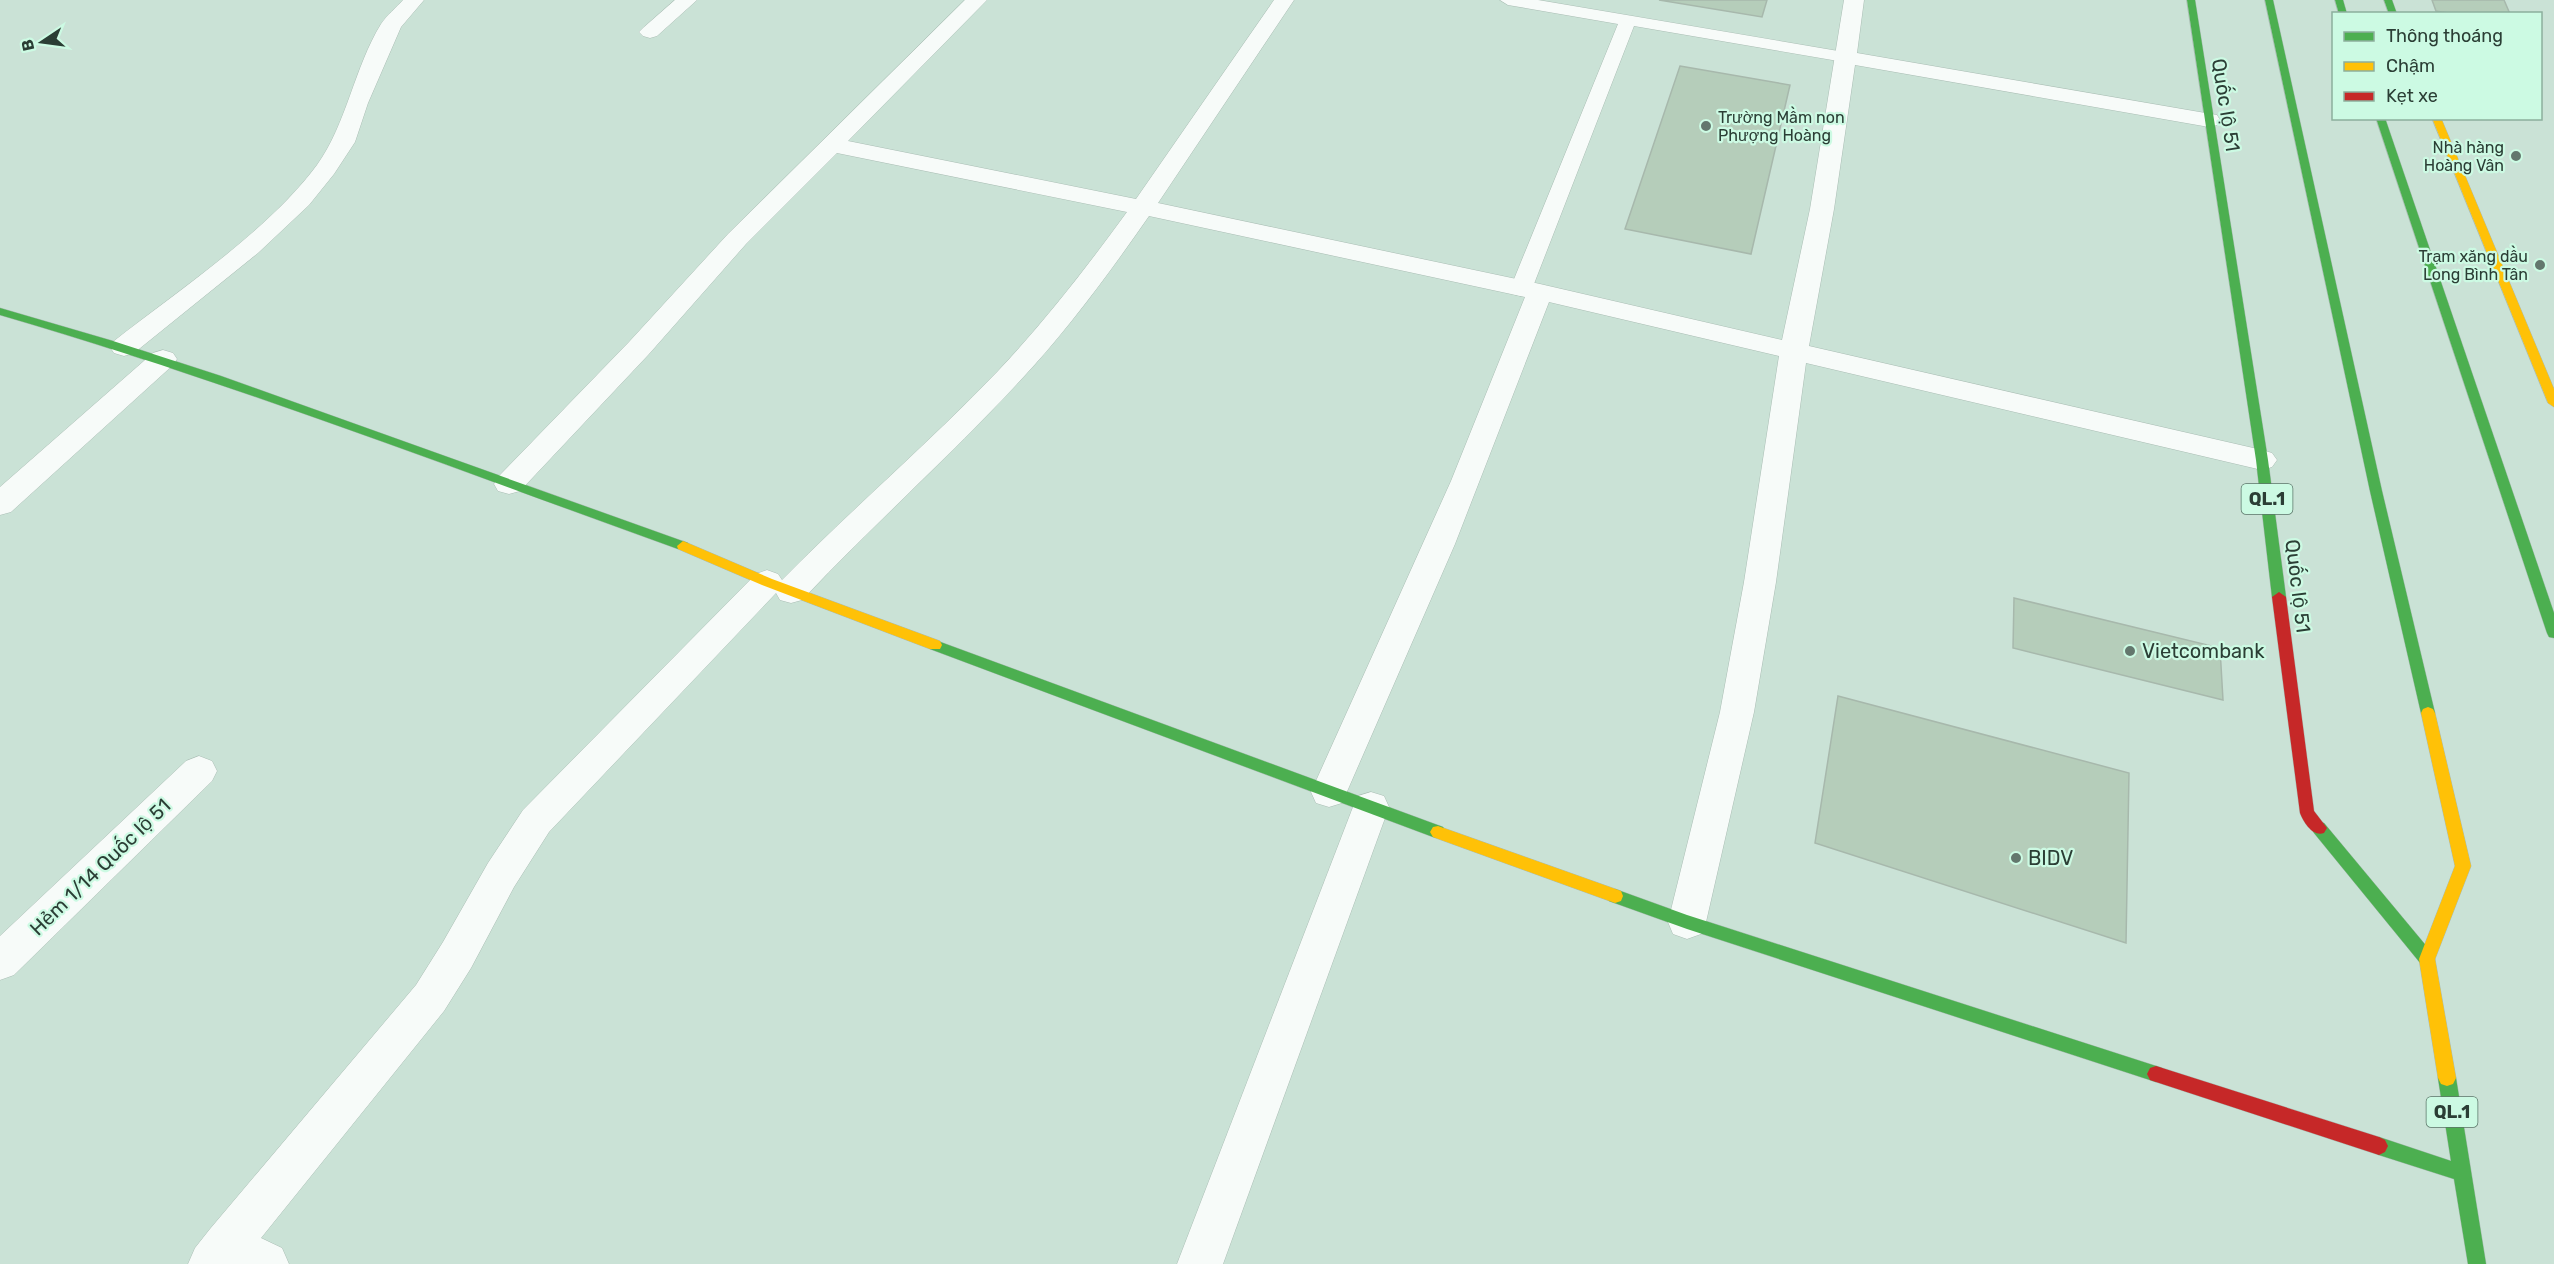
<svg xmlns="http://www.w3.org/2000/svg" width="2554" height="1264" font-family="Rubik,sans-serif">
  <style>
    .building { fill: #b5cdba; stroke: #a7b8ac; stroke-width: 1.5 }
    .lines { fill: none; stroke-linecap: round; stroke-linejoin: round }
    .lane-casing { stroke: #aabdb4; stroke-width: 1 }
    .street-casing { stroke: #aabdb4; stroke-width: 1 }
    .fast-casing { stroke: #aabdb4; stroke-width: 1 }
    .slow-casing { stroke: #aabdb4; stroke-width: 1 }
    .jam-casing { stroke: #aabdb4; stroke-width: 1 }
    .lane { fill: #f7fbf9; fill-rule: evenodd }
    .street { fill: #f7fbf9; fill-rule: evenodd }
    .fast { fill: #4caf50; fill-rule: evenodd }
    .slow { fill: #ffc107; fill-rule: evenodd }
    .jam { fill: #c62828; fill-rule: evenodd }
    .poi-dot { fill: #63776d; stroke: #ccfae3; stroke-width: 2 }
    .labels { text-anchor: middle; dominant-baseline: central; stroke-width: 4.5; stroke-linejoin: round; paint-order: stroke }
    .far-poi-label { font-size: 16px; fill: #2b3e35; stroke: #ccfae3; text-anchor: end }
    .shield { fill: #ccfae3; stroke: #5b7669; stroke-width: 1.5 }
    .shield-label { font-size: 18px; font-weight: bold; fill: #2b3e35 }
    .street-label { font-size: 20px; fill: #2b3e35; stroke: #ccfae3 }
    .poi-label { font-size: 20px; fill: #2b3e35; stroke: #ccfae3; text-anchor: start }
  </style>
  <rect width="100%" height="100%" fill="#cae2d6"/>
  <g class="building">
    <path d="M 1659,0 L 1767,0 L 1762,17 Z"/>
    <path d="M 2432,0 L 2504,0 L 2510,14 L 2453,14 L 2436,11 Z"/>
    <path d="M 1680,66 L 1790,85 L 1751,254 L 1625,229 Z"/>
    <path d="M 2014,598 L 2220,648 L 2223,700 L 2013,648 Z"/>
    <path d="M 1838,696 L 2129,773 L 2126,943 L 1815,843 Z"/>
  </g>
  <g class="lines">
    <defs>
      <path id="lane" d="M 1500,0 L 1538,0 L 1844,52 L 1850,53 L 1853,57 L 1850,61 L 1844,62 L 1634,26 L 1532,289 L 1529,294 L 1521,296 L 1513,294 L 1510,289 L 1618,24 L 1508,5 Z"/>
      <g id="street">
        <path d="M 403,0 L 424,0 L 401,27 L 368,103 L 355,142 L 334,174 L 309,205 L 258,253 L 134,353 L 124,356 L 114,353 L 110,347 L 114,341 C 179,290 269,230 317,165 C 347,123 354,68 381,24 C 387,15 396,8 403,0 Z"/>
        <path d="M 675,0 L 697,0 L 657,36 L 650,38 L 643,36 L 639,32 L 643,28 Z"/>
        <path d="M 965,0 L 987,0 L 848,141 L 1136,199 L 1274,0 L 1294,0 L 1158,203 L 1540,284 L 1782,340 L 1810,209 L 1844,0 L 1864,0 L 1857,53 L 2217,115 L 2220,120 L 2217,125 L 2209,127 L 1855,65 L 1834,209 L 1809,346 L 2262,450 L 2272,453 L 2277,460 L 2272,467 L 2262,470 L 1806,363 L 1776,582 L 1754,712 L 1706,922 L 1701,934 L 1687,939 L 1673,934 L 1668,922 L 1720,712 L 1744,582 L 1779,356 L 1549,302 L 1455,544 L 1342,803 L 1329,807 L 1316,803 L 1311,792 L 1451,481 L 1525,297 L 1149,216 C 1108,275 1066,332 1017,384 C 948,458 872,526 802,600 L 791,603 L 780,600 L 776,593 L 549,832 L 514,887 L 471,968 L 444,1011 L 261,1238 L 282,1248 L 289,1264 L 188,1264 L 195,1248 L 210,1229 L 416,985 L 443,942 L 488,863 L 523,810 L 756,574 L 767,570 L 778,574 L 782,580 C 852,509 929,443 998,371 C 1045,321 1087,267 1127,212 L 837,153 L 746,244 L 649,354 L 520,491 L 509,494 L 498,491 L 494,484 L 498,477 L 629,342 L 728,234 Z"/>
        <path d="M 163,350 L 173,353 L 177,359 L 173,365 L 11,512 L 0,515 L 0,487 L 153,353 Z"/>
        <path d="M 199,756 L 212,761 L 217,771 L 212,781 L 14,975 L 0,980 L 0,936 L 186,761 Z"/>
        <path d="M 1371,792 L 1384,796 L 1389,807 L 1223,1264 L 1177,1264 L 1353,807 L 1358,796 Z"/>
      </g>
      <g id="fast">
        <path d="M 2187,0 L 2195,0 L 2268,460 L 2286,597 L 2279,602 L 2272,597 L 2256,460 Z"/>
        <path d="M 2265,0 L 2273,0 L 2382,491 L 2435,713 L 2433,717 L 2423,717 L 2421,713 L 2370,491 Z"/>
        <path d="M 2335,0 L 2343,0 L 2347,14 L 2339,14 Z"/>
        <path d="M 2384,0 L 2392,0 L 2397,14 L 2389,14 Z"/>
        <path d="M 2376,118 L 2385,118 L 2554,613 L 2554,638 L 2549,637 L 2547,633 Z"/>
        <path d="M 0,308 L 113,341 L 221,376 L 688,543 L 689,546 L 688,549 L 678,549 C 453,468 230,382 0,315 Z"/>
        <path d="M 935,640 L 1443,827 L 1446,832 L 1443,837 L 1438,838 L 1433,837 L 930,649 L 928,645 L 930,641 Z"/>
        <path d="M 2319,822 L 2324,823 L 2433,954 L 2435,959 L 2433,964 L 2427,966 L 2421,964 L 2314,833 L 2311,828 L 2314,823 Z"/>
        <path d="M 1615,889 L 1687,915 L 2156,1066 L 2162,1068 L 2165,1074 L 2162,1080 L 2156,1082 L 1687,929 L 1609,901 L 1607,896 L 1609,891 Z"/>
        <path d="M 2447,1070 L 2453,1072 L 2456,1078 L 2486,1264 L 2468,1264 L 2454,1179 L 2379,1155 L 2373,1152 L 2370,1146 L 2373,1140 L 2379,1137 L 2451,1161 L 2438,1078 L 2441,1072 Z"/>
      </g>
      <g id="slow">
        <path d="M 2432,118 L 2441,118 L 2554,389 L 2554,407 L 2548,403 Z"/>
        <path d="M 683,541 L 772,579 L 940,641 L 942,645 L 940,649 L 930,649 L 762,585 L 678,549 L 677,546 Z"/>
        <path d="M 2428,707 L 2433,709 L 2435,713 L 2471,866 L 2435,959 L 2456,1078 L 2453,1084 L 2447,1086 L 2441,1084 L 2438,1078 L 2419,959 L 2455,866 L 2421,713 L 2423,709 Z"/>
        <path d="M 1438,826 L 1621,891 L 1623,896 L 1621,901 L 1615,903 L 1433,837 L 1430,832 L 1433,827 Z"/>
      </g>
      <g id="jam">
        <path d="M 2279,592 L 2286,597 L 2314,811 L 2327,828 L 2324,833 C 2313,837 2304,823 2300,813 L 2272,597 Z"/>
        <path d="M 2156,1066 L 2379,1137 L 2385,1140 L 2388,1146 L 2385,1152 L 2379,1155 L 2156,1082 L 2150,1080 L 2147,1074 L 2150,1068 Z"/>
      </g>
    </defs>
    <use href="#lane" class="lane-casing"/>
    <use href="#street" class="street-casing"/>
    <use href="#fast" class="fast-casing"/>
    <use href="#slow" class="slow-casing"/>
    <use href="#jam" class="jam-casing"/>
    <use href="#lane" class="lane"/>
    <use href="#street" class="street"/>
    <use href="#fast" class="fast"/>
    <use href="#slow" class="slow"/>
    <use href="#jam" class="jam"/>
  </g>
  <g class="poi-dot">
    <circle cx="1706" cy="126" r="6"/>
    <circle cx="2516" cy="156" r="6"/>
    <circle cx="2540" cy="265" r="6"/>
    <circle cx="2130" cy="651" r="6"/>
    <circle cx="2016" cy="858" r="6"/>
  </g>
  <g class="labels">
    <g class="far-poi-label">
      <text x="1718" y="117" text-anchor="start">Trường Mầm non<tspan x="1718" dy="18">Phượng Hoàng</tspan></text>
      <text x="2504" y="147">Nhà hàng<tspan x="2504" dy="18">Hoàng Vân</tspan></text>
      <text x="2528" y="256">Trạm xăng dầu<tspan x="2528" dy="18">Long Bình Tân</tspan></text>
    </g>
    <g class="shield">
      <rect x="2241.5" y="484" width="51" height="30" rx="4.5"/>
      <rect x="2426.5" y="1097" width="51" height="30" rx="4.5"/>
    </g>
    <g class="shield-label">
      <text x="2267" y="499">QL.1</text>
      <text x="2452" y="1112">QL.1</text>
    </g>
    <g class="street-label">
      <text transform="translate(2226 105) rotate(81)">Quốc lộ 51</text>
      <text transform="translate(2298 586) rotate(83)">Quốc lộ 51</text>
      <text transform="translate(100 867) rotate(-44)">Hẻm 1/14 Quốc lộ 51</text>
    </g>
    <g class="poi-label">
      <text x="2142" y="651">Vietcombank</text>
      <text x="2028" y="858">BIDV</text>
    </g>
  </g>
  <rect x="2332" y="12" width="210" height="108" fill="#ccfae3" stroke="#8caf9d" stroke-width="1.5"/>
  <rect x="2344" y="32" width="30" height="9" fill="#4caf50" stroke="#8caf9d" stroke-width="1.5"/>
  <text x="2386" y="42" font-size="18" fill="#2b3e35">Thông thoáng</text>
  <rect x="2344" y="62" width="30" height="9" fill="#ffc107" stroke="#8caf9d" stroke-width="1.5"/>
  <text x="2386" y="72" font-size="18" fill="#2b3e35">Chậm</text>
  <rect x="2344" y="92" width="30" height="9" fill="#c62828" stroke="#8caf9d" stroke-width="1.5"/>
  <text x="2386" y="102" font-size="18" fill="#2b3e35">Kẹt xe</text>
  <g transform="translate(42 42) rotate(257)" stroke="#ccfae3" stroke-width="4.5" paint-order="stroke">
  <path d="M0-4.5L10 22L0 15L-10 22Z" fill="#2b3e35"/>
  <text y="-9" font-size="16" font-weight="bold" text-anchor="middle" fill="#2b3e35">B</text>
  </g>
</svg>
